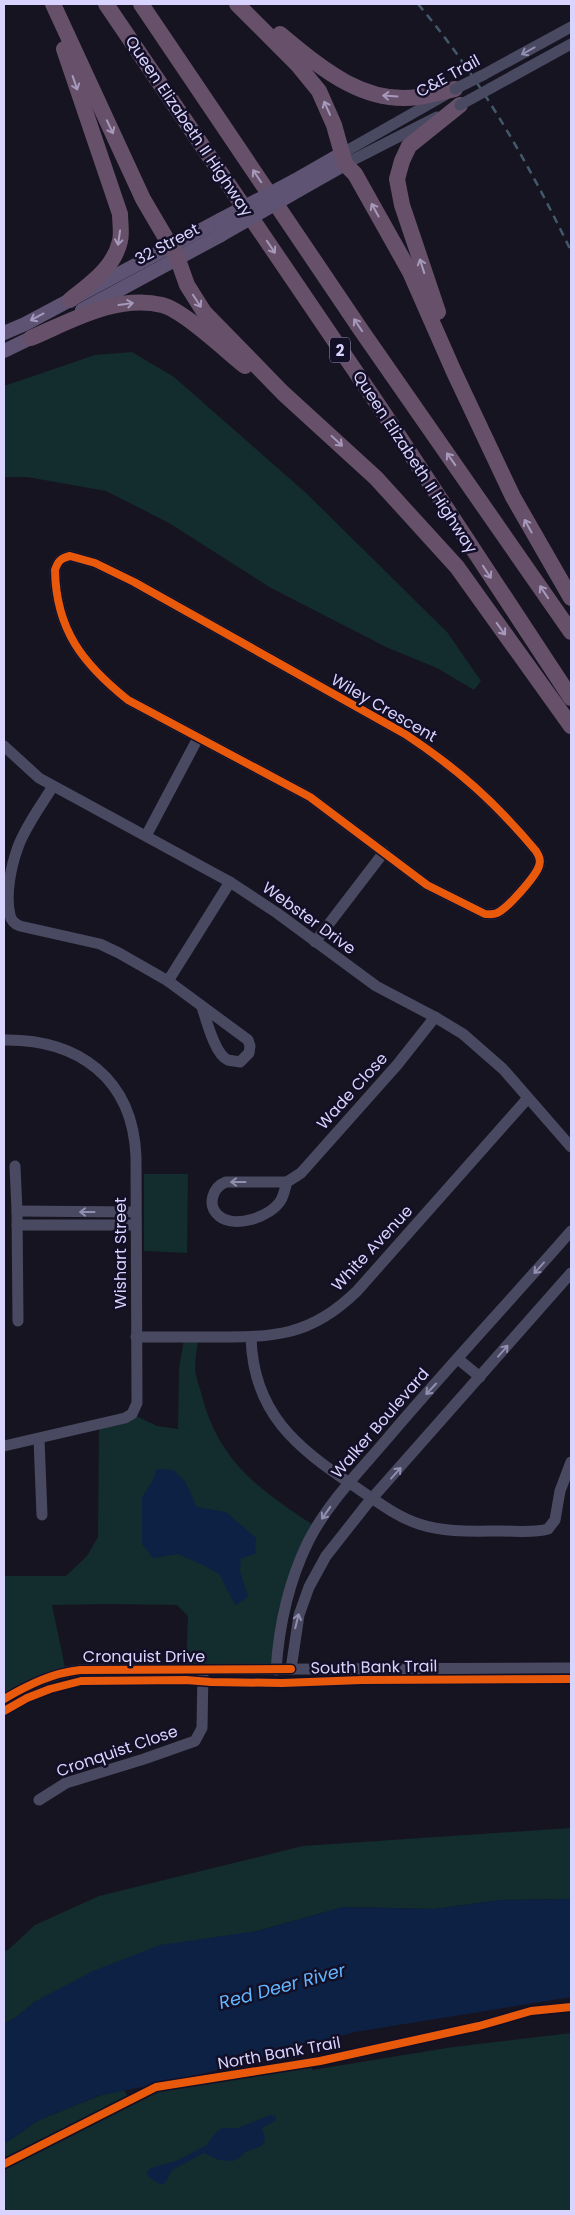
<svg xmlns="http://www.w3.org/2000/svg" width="575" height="2215" font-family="Poppins,sans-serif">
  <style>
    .green { fill: #132c2d }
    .water { fill: #0d2144 }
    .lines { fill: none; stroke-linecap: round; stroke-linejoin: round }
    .minor { stroke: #4a4962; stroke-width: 11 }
    .major { stroke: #5e5373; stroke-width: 14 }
    .highway { stroke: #67516a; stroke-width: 16 }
    .rail { stroke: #43596b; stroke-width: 2.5; stroke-dasharray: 8 6; stroke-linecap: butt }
    .minor-bridge { stroke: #4a4962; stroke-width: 11 }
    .major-bridge { stroke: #5e5373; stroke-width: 14 }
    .cycleway-casing { stroke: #130f26; stroke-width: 11 }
    .cycleway { stroke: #e8590c; stroke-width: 8 }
    .oneway { stroke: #928eb0 }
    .oneway2 { stroke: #a699bc }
    .oneway3 { stroke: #a29ac0 }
    .labels { text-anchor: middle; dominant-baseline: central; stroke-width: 5; stroke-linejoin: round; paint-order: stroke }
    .shield { fill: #130f26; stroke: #9e99be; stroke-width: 1 }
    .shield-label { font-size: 15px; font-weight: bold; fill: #d9d4ff }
    .street-label { font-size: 16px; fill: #d9d4ff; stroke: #130f26 }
    .water-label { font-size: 18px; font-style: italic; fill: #62b6ff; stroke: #130f26 }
  </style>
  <rect width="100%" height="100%" fill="#161421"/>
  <g class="green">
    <path d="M 132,352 L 174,377 L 306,493 L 447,632 L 481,681 L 474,690 L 437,668 L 388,648 L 271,588 L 169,523 L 106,491 L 27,477 L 4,477 L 4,386 L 95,355 Z"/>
    <path d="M 144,1174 L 188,1174 L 187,1253 L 144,1251 Z"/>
    <path d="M 184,1339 L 198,1339 C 197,1349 195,1360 195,1370 C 196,1378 200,1388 202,1396 C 219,1462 261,1491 315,1526 L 307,1538 L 276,1670 L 186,1670 L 188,1616 L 177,1605 L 109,1604 L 52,1605 L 66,1672 L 4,1699 L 4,1576 L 66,1576 L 87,1556 L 98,1537 L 99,1424 L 132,1414 L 157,1426 L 178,1429 L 179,1369 Z"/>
    <path d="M 571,1828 L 571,1899 L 501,1900 L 434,1909 L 344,1907 L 257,1931 L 36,2001 L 15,2018 L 4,2024 L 4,1951 L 8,1950 L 35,1925 L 99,1896 L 303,1846 Z"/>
    <path d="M 571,2033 L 571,2211 L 4,2211 L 4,2144 L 39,2120 L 101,2095 L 124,2090 L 132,2103 L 159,2089 L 312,2065 L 312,2070 L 453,2047 Z"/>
  </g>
  <g class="water">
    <path d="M 157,1469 L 173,1470 L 185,1481 L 197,1507 L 226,1512 L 256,1538 L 255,1554 L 241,1558 L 240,1571 L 248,1597 L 235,1605 L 219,1574 L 203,1565 L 178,1554 L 153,1558 L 142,1544 L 142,1497 L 152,1482 Z"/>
    <path d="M 571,1899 L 571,1997 L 355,2032 L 184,2079 L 101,2095 L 39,2120 L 4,2144 L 4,2024 L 15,2018 L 36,2001 L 93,1971 L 160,1945 L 257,1931 L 343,1907 L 434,1909 L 501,1900 Z"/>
    <path d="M 270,2115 L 275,2116 L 276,2120 L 262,2128 L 265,2139 L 262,2146 L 247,2151 L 238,2159 L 232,2161 L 219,2160 L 204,2153 L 172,2170 C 164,2186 164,2189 148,2176 L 147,2172 L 151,2168 L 176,2161 L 207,2145 L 216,2132 L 223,2128 L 238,2128 Z"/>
  </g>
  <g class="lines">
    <g class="minor">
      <path d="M 483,75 L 571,27"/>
      <path d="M 491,88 L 571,44"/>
      <path d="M 341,154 L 445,95"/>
      <path d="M 345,164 L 437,117"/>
      <path d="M 70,556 L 95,563 L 134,582 L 405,734 C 458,769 495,802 536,851 C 539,856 541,860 539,866 C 536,876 507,909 497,913 C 493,915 489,914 485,914 L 427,885 L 310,797 L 128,700 C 83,664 56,630 55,570 C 58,561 61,558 70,556 Z"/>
      <path d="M 4,746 L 39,778 L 230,882 L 277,913 L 376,986 L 435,1017 L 463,1034 L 503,1069 L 571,1147"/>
      <path d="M 53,786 C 41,806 26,825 18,847 C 11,866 5,895 10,915 C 11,921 15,924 20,926 L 100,944 L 119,953 L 168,981 L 248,1040 L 250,1046 L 249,1053 L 240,1062 C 236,1061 231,1061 228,1060 C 215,1055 206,1019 202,1007"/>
      <path d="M 146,836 L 198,738"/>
      <path d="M 315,942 L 384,852"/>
      <path d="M 168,981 L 230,882"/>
      <path d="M 4,1040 C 78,1039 133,1078 136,1157 L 137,1403 L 132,1414 L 125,1418 L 4,1446"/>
      <path d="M 15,1166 L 17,1211 L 18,1321"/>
      <path d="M 287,1182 C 285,1188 284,1195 281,1200 C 271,1217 235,1229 219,1216 C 206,1205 213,1187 226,1182 L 287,1182 L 301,1173 L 397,1065 L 435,1017"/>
      <path d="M 17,1211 L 135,1212"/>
      <path d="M 17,1225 L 135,1225"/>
      <path d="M 136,1337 C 162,1337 187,1337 213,1337 C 274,1337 310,1337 357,1291 L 528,1098"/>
      <path d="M 251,1337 C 253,1413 296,1447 354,1486 C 375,1500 395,1516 419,1524 C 446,1533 475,1531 502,1531 C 516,1531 534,1533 548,1529 L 555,1520 L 560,1491 L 571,1462"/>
      <path d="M 458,1359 L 480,1377"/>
      <path d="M 39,1439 L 42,1515"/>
      <path d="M 291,1669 L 299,1615 L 309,1587 L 326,1556 L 367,1504 L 571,1273"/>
      <path d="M 276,1670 C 279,1625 288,1583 308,1542 C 327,1504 358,1473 386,1440 C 446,1369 510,1301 571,1231"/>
      <path d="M 4,1699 C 28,1685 52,1673 80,1670 L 571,1668"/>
      <path d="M 39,1800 L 66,1783 L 144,1759 L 195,1741 L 202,1728 L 203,1670"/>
    </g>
    <g class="major">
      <path d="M 294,181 L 341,154"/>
      <path d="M 299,190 L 345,164"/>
      <path d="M 82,310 L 221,235"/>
      <path d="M 4,333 L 25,324 L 220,220"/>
      <path d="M 4,351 L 39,334"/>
    </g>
    <g class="highway">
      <path d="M 53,4 L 143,199 L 177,257 L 187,285 L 204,312 L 283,393 L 376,478 L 457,567 L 571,726"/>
      <path d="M 106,4 L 383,412 L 571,698"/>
      <path d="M 141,4 L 361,330 L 571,632"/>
      <path d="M 237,4 L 297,64 L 319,91 L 334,125 L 345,164 L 355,174 L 410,272 L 454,372 L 513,497 L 571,598"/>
      <path d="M 280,34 C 319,66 362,105 418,97 C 430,95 443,92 455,89"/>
      <path d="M 64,49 L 120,214 C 120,222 122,233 120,241 C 114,268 90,284 70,300"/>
      <path d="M 438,312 L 402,205 L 397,179 L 402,161 L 409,146 L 460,105"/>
      <path d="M 31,338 C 71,321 117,294 162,305 C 183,310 226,351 245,366"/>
    </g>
    <path class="rail" d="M 418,4 C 481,79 529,164 571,251"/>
    <g class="minor-bridge">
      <path d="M 455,89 L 483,75"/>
      <path d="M 460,105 L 491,88"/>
    </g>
    <g class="major-bridge">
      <path d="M 220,220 L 294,181"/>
      <path d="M 221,235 L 299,190"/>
    </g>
    <defs>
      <g id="cycleway">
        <path d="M 70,556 L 95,563 L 134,582 L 405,734 C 458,769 495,802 536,851 C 539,856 541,860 539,866 C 536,876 507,909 497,913 C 493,915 489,914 485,914 L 427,885 L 310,797 L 128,700 C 83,664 56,630 55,570 C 58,561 61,558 70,556 Z"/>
        <path d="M 4,1699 C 28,1685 52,1673 80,1670 L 291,1669"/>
        <path d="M 4,1711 L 27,1698 L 50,1689 L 81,1681 L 186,1680 L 211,1682 L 282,1683 L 362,1680 L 571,1679"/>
        <path d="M 4,2164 L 156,2087 L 320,2061 L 479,2026 L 531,2011 L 571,2007"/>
      </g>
    </defs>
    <use href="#cycleway" class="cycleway-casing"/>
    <use href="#cycleway" class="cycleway"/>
  </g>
  <defs><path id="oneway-shaft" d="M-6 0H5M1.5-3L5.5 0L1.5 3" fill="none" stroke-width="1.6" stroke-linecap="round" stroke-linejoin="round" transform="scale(1.25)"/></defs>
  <g class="oneway">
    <use href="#oneway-shaft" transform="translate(528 51) rotate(151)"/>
    <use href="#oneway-shaft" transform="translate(238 1182) rotate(180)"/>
    <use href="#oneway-shaft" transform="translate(87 1212) rotate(-180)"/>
    <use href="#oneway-shaft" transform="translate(539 1268) rotate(132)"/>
    <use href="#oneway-shaft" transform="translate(503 1351) rotate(-49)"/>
    <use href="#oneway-shaft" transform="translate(431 1389) rotate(133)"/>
    <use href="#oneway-shaft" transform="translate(396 1473) rotate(-48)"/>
    <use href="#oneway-shaft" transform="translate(326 1513) rotate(125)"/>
    <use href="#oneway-shaft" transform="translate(297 1621) rotate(-76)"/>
  </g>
  <g class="oneway2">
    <use href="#oneway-shaft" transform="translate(75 83) rotate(71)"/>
    <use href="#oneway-shaft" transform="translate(390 96) rotate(-176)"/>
    <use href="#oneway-shaft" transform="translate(327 108) rotate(-114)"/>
    <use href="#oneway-shaft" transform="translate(110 127) rotate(65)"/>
    <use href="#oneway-shaft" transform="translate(257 176) rotate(-124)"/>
    <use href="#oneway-shaft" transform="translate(375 210) rotate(-119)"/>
    <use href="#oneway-shaft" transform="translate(119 238) rotate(98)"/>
    <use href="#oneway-shaft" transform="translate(271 247) rotate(56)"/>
    <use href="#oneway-shaft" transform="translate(422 266) rotate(-108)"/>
    <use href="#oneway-shaft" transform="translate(197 301) rotate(57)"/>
    <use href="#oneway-shaft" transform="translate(126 304) rotate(-8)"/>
    <use href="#oneway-shaft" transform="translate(358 325) rotate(-124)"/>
    <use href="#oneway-shaft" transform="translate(337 441) rotate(43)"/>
    <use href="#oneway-shaft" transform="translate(451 459) rotate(-125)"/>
    <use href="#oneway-shaft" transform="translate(528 526) rotate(-119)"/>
    <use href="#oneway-shaft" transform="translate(487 572) rotate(57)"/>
    <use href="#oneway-shaft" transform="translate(544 592) rotate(-124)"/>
    <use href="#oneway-shaft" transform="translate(501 629) rotate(54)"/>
  </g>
  <use class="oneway3" href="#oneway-shaft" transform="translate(37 317) rotate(152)"/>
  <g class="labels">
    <rect class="shield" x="330" y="337.5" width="20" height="25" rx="4"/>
    <g class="shield-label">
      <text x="340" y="350">2</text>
    </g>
    <g class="street-label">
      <text transform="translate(448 76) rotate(-29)">C&amp;E Trail</text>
      <text transform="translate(189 126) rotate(56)">Queen Elizabeth II Highway</text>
      <text transform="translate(167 244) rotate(-28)">32 Street</text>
      <text transform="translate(415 462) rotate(57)">Queen Elizabeth II Highway</text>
      <text transform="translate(384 708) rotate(30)">Wiley Crescent</text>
      <text transform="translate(309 918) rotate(36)">Webster Drive</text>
      <text transform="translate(352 1091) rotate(-48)">Wade Close</text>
      <text transform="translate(372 1248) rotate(-47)">White Avenue</text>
      <text transform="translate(120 1253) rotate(-90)">Wishart Street</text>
      <text transform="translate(380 1423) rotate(-49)">Walker Boulevard</text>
      <text x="144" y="1656">Cronquist Drive</text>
      <text transform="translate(374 1667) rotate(-1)">South Bank Trail</text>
      <text transform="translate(117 1751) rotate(-19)">Cronquist Close</text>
      <text transform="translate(279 2053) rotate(-10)">North Bank Trail</text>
    </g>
    <g class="water-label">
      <text transform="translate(282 1986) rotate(-15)">Red Deer River</text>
    </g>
  </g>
  <rect width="575" height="2215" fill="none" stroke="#d9d4ff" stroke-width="10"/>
</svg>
